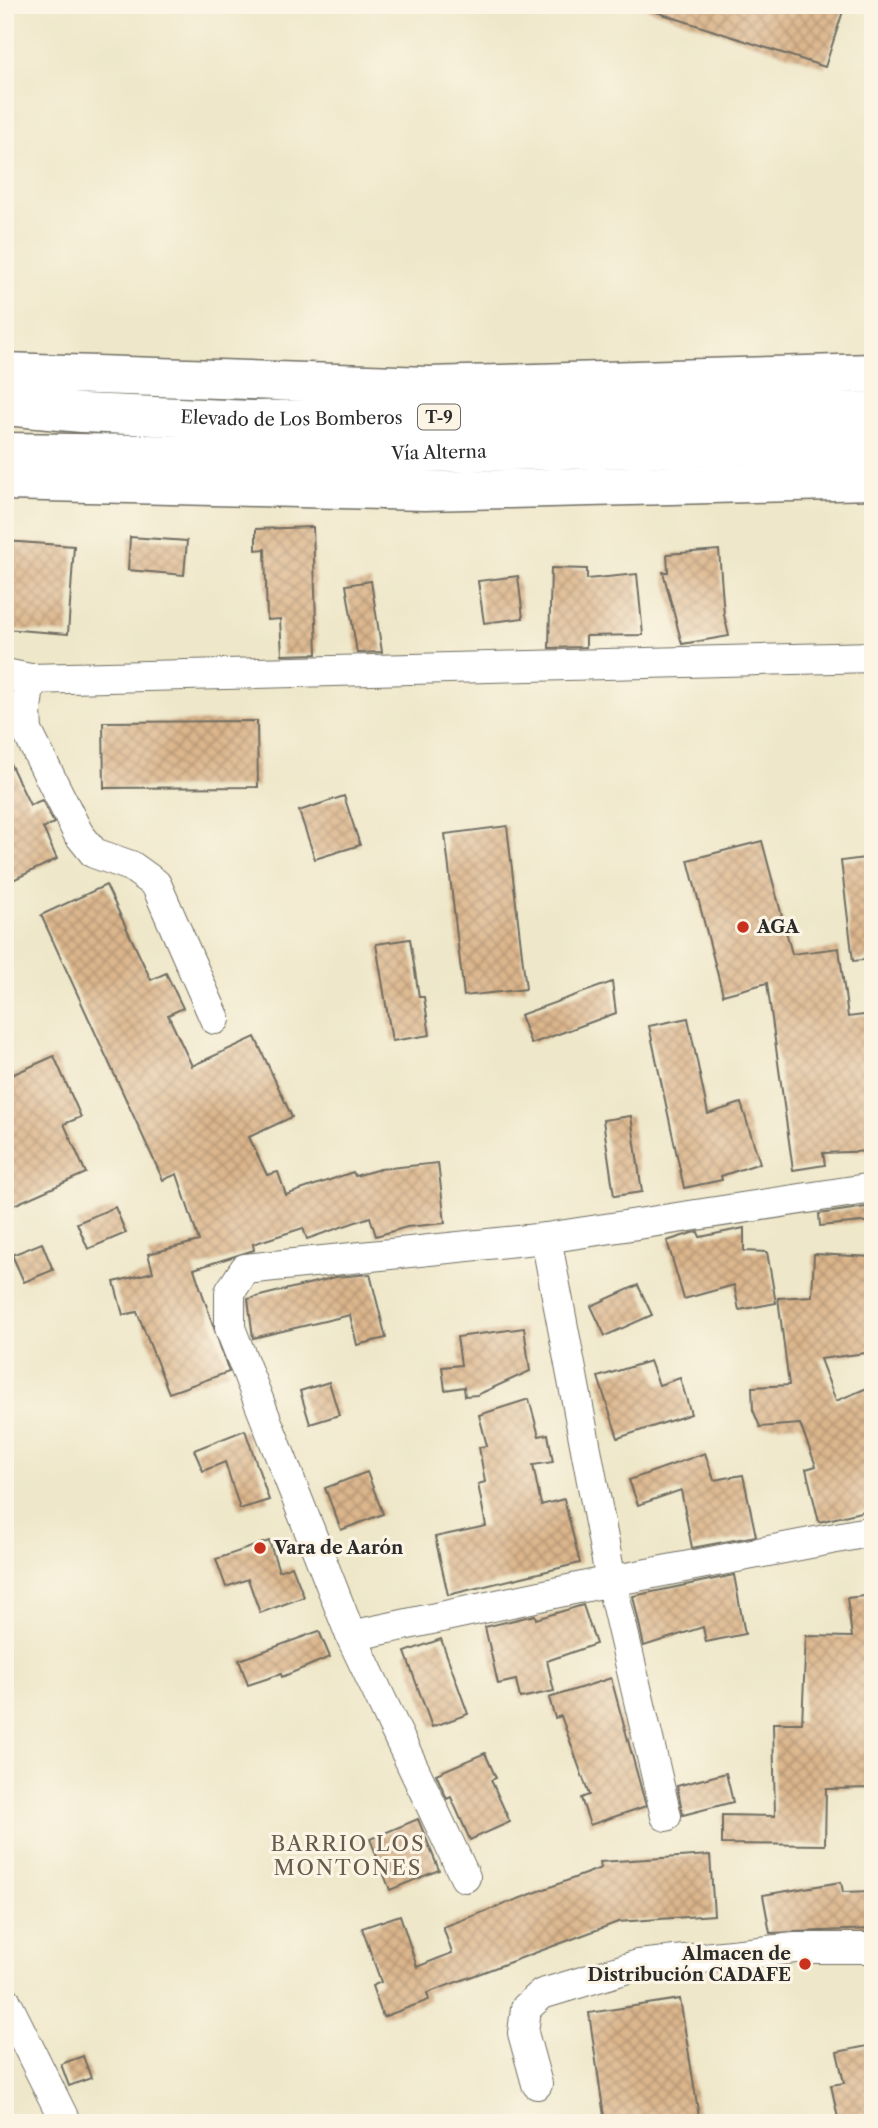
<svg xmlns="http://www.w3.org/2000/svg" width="878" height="2128" font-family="'Libre Caslon Text',serif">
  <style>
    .building { fill: url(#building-cross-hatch) }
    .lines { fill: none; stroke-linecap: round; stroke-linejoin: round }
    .minor-casing { stroke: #6f6d62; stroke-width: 32 }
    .highway-casing { stroke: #6f6d62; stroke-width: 41 }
    .minor { stroke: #fff; stroke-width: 30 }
    .highway { stroke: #fff; stroke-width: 38 }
    .poi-dot { fill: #c8321e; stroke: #fcf5e5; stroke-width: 2.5 }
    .labels { text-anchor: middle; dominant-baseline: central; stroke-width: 6; stroke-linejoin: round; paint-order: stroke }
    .shield { fill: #fcf5e5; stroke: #6a6863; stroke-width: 2 }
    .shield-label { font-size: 16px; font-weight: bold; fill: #2b2b2b }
    .street-label { font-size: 18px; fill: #2b2b2b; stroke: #fcf5e5 }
    .poi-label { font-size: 18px; font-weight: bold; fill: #2b2b2b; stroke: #fcf5e5; text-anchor: start }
    .quarter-label { font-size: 21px; letter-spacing: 2px; fill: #695c4d; stroke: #fcf5e5 }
  </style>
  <defs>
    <pattern id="building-cross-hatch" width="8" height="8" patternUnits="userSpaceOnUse" patternTransform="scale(1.75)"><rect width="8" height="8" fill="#dcb68c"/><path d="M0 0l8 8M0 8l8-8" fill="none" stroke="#b39473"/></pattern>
  </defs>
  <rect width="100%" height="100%" fill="#fcf5e5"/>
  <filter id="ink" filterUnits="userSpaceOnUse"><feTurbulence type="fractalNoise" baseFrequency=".0143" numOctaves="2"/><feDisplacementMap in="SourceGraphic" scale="14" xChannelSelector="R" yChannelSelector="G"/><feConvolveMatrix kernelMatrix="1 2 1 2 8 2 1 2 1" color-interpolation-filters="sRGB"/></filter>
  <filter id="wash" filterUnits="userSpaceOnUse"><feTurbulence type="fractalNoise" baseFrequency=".00686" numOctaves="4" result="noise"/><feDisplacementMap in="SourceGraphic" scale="28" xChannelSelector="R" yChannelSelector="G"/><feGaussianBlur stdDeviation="1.57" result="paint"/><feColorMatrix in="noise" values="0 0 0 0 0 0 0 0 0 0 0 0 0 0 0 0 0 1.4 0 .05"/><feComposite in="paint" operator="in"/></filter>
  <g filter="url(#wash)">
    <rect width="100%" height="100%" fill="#eee7c9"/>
    <g id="blocks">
      <g class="building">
        <path d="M 648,5 L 769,5 L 787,11 L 788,5 L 845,5 L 825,67 L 647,9 Z"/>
        <path d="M 313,527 L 317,654 L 282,655 L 280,619 L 267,620 L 265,549 L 256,550 L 256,529 Z"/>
        <path d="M 130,537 L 187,541 L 184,575 L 128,570 Z"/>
        <path d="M 5,541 L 74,546 L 68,634 L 5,629 Z"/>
        <path d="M 719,550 L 724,615 L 729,636 L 682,644 L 663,572 L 668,572 L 667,554 Z"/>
        <path d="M 551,568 L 587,569 L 587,579 L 637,574 L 643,635 L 586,636 L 586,647 L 549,648 Z"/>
        <path d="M 518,576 L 523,618 L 484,623 L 478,581 Z"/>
        <path d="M 371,581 L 382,652 L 357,653 L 346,585 Z"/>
        <path d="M 257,721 L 258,787 L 104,788 L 103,722 Z"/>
        <path d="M 5,753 L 30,805 L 42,800 L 54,823 L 43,828 L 57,859 L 13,880 L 5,864 Z"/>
        <path d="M 344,796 L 360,845 L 315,859 L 299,811 Z"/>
        <path d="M 507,826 L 526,989 L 464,996 L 445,834 Z"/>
        <path d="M 762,841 L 792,954 L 839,948 L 848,1017 L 873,1014 L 873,1151 L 823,1153 L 825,1165 L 793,1170 L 767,983 L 723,995 L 688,860 Z"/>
        <path d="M 873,857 L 873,959 L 853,961 L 841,861 Z"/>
        <path d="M 106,885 L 151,980 L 166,973 L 183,1008 L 168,1015 L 192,1066 L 255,1037 L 292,1117 L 249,1137 L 267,1175 L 278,1172 L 286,1195 L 353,1172 L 355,1176 L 380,1169 L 438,1163 L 445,1223 L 407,1227 L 376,1236 L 370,1217 L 307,1239 L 303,1228 L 253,1244 L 254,1250 L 194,1269 L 229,1372 L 169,1393 L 137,1312 L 123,1315 L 114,1282 L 153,1272 L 148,1254 L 199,1241 L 177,1174 L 163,1180 L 41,915 Z"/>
        <path d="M 410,939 L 419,997 L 424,997 L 430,1035 L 392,1041 L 376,944 Z"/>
        <path d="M 612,982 L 616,1013 L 531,1044 L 520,1015 Z"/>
        <path d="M 688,1018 L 708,1114 L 741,1103 L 760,1163 L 721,1176 L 722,1180 L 684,1188 L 649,1026 Z"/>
        <path d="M 54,1056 L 81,1117 L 64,1124 L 86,1173 L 5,1209 L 5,1078 Z"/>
        <path d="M 631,1116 L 642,1192 L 614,1196 L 603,1120 Z"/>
        <path d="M 873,1206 L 873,1221 L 820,1226 L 819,1214 Z"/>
        <path d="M 115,1207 L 126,1233 L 88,1249 L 77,1223 Z"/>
        <path d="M 744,1228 L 744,1251 L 767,1252 L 776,1303 L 739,1310 L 734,1285 L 684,1299 L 667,1241 L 692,1233 L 698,1232 L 700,1237 Z"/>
        <path d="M 42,1243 L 53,1270 L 24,1282 L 12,1255 Z"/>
        <path d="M 814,1254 L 873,1257 L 873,1352 L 820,1359 L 836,1401 L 872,1386 L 873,1509 L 819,1522 L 806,1469 L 816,1466 L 800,1424 L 760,1427 L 753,1410 L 752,1387 L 789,1385 L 778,1298 L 812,1296 Z"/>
        <path d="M 370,1274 L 386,1338 L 357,1345 L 350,1315 L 253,1338 L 248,1299 L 336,1277 Z"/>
        <path d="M 638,1285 L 652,1315 L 605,1336 L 591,1306 Z"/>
        <path d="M 524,1328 L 530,1371 L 477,1395 L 465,1396 L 464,1387 L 445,1390 L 442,1367 L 461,1365 L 457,1337 Z"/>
        <path d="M 650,1361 L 659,1385 L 680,1378 L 691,1414 L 618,1438 L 598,1377 Z"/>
        <path d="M 329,1382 L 339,1415 L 310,1424 L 300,1391 Z"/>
        <path d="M 529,1399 L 539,1436 L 548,1434 L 553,1462 L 533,1465 L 541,1505 L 564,1499 L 580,1563 L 448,1595 L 435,1537 L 486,1526 L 478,1484 L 485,1482 L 479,1447 L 487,1446 L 479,1415 Z"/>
        <path d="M 245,1430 L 269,1500 L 240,1509 L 225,1462 L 203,1471 L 194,1450 Z"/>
        <path d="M 705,1453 L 714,1480 L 743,1475 L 756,1536 L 692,1548 L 681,1490 L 638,1505 L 629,1480 Z"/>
        <path d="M 367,1472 L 383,1514 L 341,1530 L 325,1488 Z"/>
        <path d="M 269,1541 L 279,1571 L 292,1566 L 304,1597 L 260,1613 L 248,1579 L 226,1587 L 216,1559 Z"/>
        <path d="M 734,1575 L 745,1634 L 706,1642 L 703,1627 L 644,1646 L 633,1596 Z"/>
        <path d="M 873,1595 L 873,1788 L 826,1789 L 825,1845 L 722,1844 L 722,1815 L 775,1816 L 773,1723 L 802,1723 L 806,1636 L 852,1637 L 847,1598 Z"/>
        <path d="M 583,1605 L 596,1644 L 547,1661 L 554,1691 L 520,1698 L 516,1680 L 498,1684 L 485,1627 L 535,1615 L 536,1619 Z"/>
        <path d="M 319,1631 L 330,1657 L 282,1677 L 281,1674 L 248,1685 L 239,1660 Z"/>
        <path d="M 441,1639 L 468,1714 L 432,1727 L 405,1652 Z"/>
        <path d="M 611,1678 L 646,1806 L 590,1825 L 581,1798 L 589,1795 L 561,1716 L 555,1718 L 549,1698 Z"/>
        <path d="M 485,1753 L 496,1778 L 491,1780 L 510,1822 L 470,1840 L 451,1797 L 447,1799 L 436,1774 Z"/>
        <path d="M 726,1773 L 733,1802 L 683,1815 L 677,1786 Z"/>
        <path d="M 418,1819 L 439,1870 L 390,1890 L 370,1839 Z"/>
        <path d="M 710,1855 L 714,1915 L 618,1922 L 427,1993 L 429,2000 L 383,2017 L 372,1986 L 381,1982 L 362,1928 L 400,1915 L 417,1967 L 452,1953 L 443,1927 L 601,1868 L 600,1862 Z"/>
        <path d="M 841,1882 L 843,1892 L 873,1891 L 873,1929 L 770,1933 L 763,1895 Z"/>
        <path d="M 680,1999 L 700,2123 L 605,2123 L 589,2013 Z"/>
        <path d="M 873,2045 L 873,2116 L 839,2123 L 831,2085 L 844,2083 L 837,2052 Z"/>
        <path d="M 83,2056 L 91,2078 L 69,2086 L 61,2064 Z"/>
      </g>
    </g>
  </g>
  <g filter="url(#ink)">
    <use href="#blocks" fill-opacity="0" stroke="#6f6d62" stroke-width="2"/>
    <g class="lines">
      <defs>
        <g id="minor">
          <path d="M 5,674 L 30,679 L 873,657"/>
          <path d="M 30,679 L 26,709 L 27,731 L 78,833 L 94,853 L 131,866 L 156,884 L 215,1019"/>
          <path d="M 546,1238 L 611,1581 L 666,1816"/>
          <path d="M 351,1636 L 611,1581 L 873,1531"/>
          <path d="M 465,1877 L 351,1636 L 230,1328 L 230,1292 L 245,1269 L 546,1238 L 873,1188"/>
          <path d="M 5,2000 L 66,2123"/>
          <path d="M 537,2084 L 523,2033 L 526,2008 L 542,1994 L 638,1965 L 795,1948 L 873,1948"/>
        </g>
        <g id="highway">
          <path d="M 5,372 L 429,386 L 873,373"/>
          <path id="s1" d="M 5,406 L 82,413 L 252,420 L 873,411"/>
          <path id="s2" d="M 5,452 L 290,456 L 873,443"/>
          <path d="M 5,481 L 425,491 L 873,480"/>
        </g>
      </defs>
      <use href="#minor" class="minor-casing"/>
      <use href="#highway" class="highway-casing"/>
      <use href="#minor" class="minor"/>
      <use href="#highway" class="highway"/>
    </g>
  </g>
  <g class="poi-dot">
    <circle cx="743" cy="927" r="7"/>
    <circle cx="260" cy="1548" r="7"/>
    <circle cx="805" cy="1964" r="7"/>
  </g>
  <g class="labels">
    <rect class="shield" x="418" y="404.5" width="42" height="25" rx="5"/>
    <g class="shield-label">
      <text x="439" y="417">T-9</text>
    </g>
    <g class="street-label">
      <text stroke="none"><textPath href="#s1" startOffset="287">Elevado de Los Bomberos</textPath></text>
      <text stroke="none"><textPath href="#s2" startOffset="434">Vía Alterna</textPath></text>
    </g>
    <g class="poi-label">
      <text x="757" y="927">AGA</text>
      <text x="274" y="1548">Vara de Aarón</text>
      <text x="791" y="1954" text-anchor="end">Almacen de<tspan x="791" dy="21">Distribución CADAFE</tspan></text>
    </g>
    <g class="quarter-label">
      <text x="348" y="1843">BARRIO LOS<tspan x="348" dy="24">MONTONES</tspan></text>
    </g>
  </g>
  <rect width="878" height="2128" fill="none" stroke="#fcf5e5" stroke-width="28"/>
</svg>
